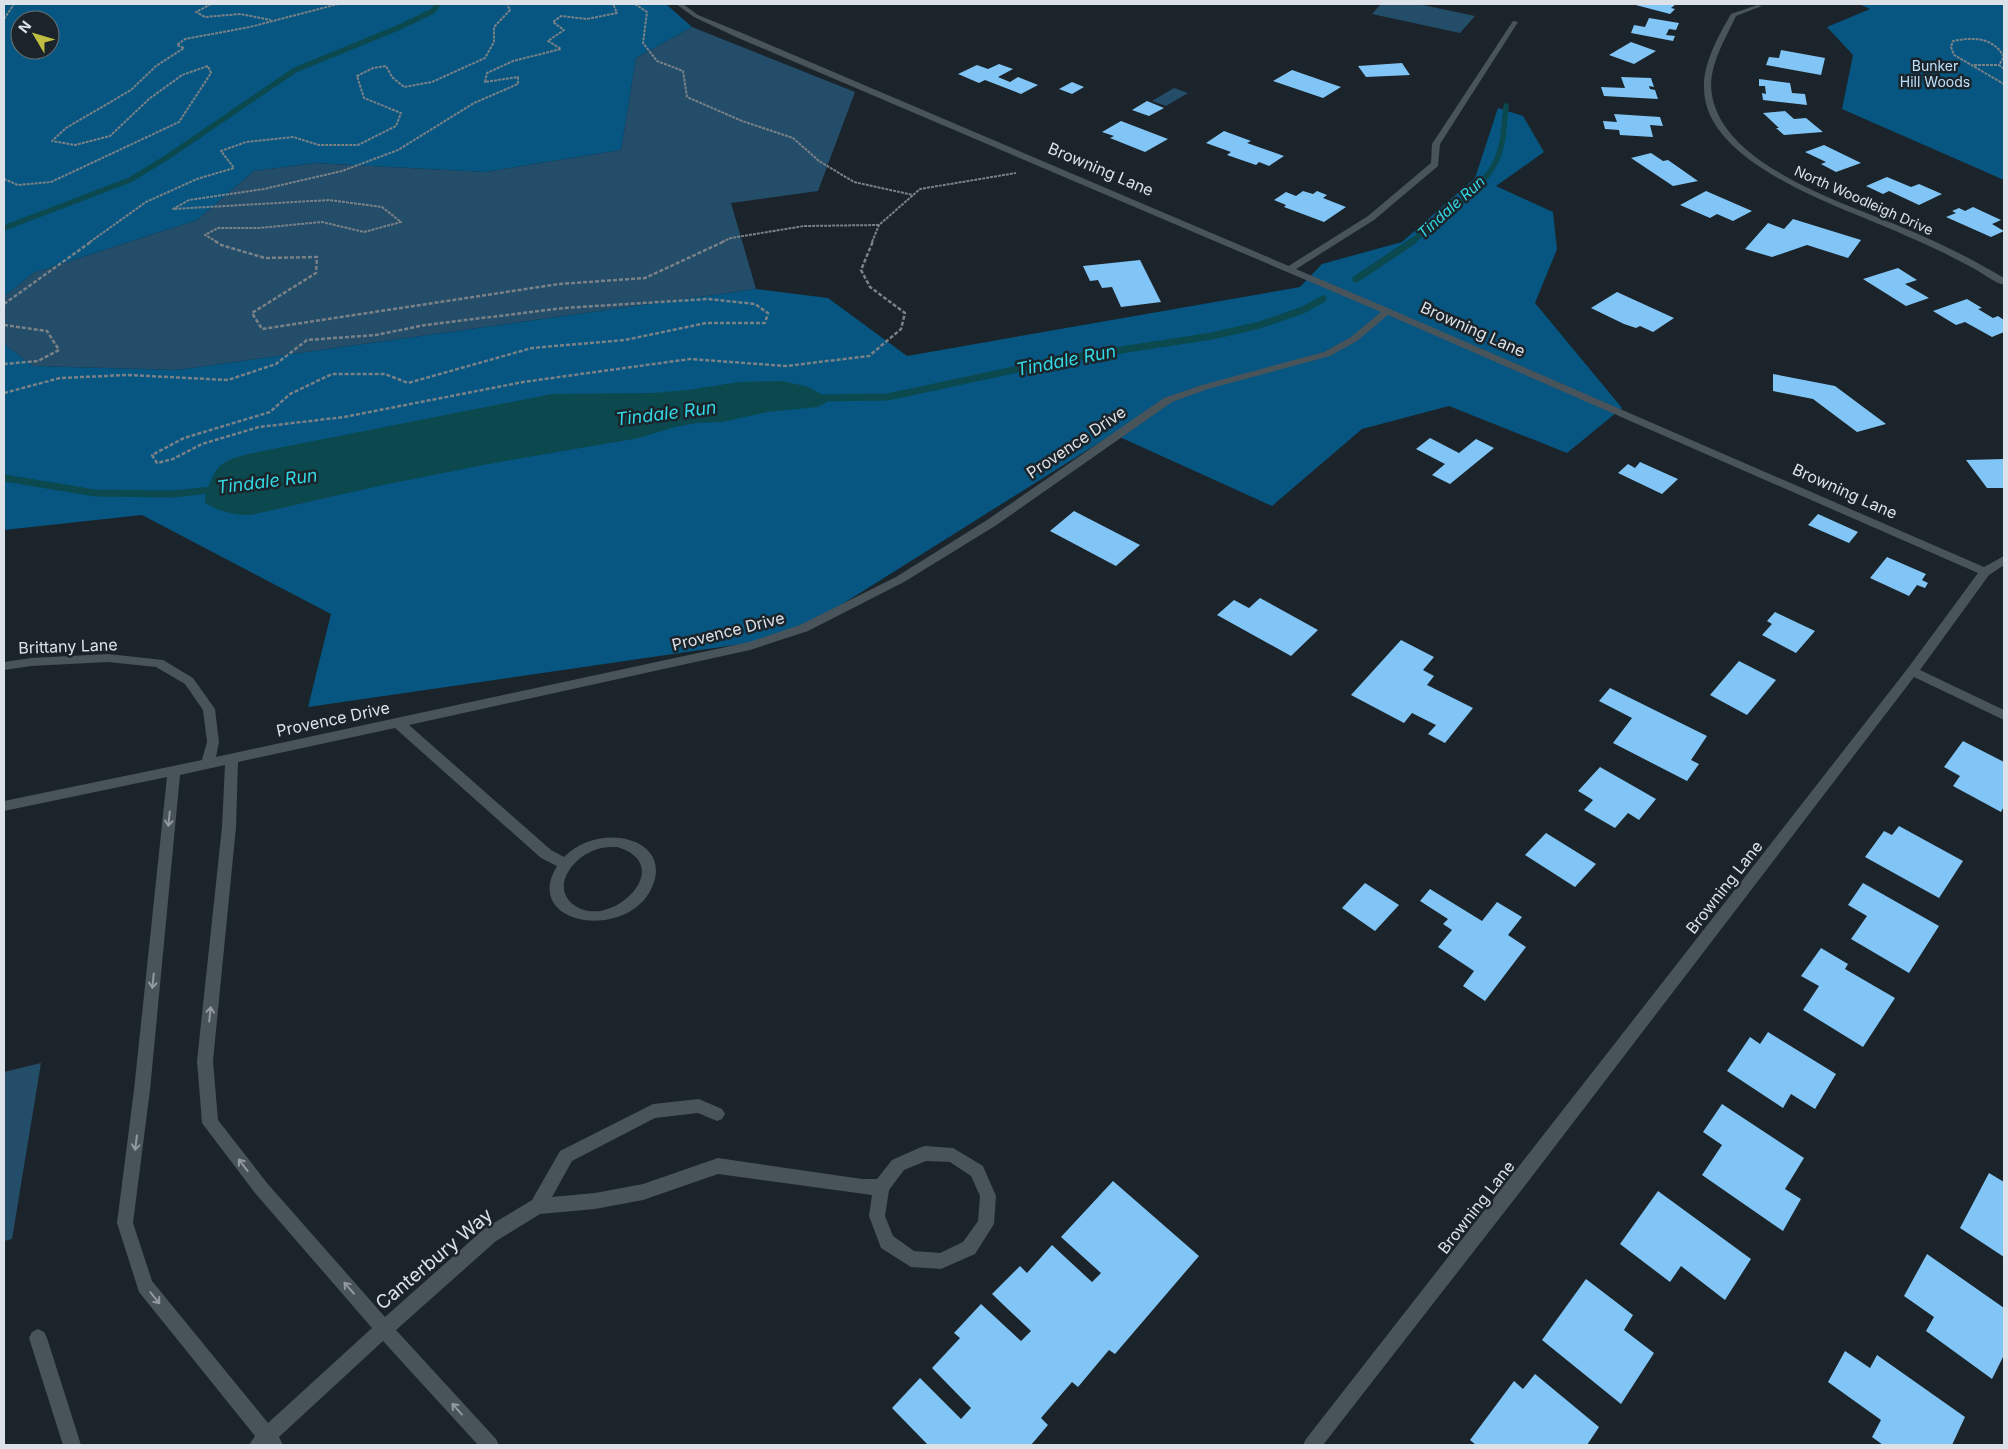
<svg xmlns="http://www.w3.org/2000/svg" width="2008" height="1449" font-family="Inter,sans-serif">
  <style>
    .green { fill: #244d69 }
    .forest { fill: #065681; fill-rule: evenodd }
    .water { fill: #0b494e }
    .lines { fill: none; stroke-linecap: round; stroke-linejoin: round }
    .stream-far1 { stroke: #0b494e; stroke-width: 5.5 }
    .stream { stroke: #0b494e; stroke-width: 7 }
    .building { fill: #81c5f6 }
    .path-far1 { stroke: #7a8187; stroke-width: 2; stroke-dasharray: 3 1; stroke-linecap: butt }
    .path { stroke: #7a8187; stroke-width: 2.5; stroke-dasharray: 4 2; stroke-linecap: butt }
    .service { fill: #49535a; fill-rule: evenodd }
    .minor { fill: #49535a; fill-rule: evenodd }
    .oneway { stroke: #929aa0 }
    .labels { text-anchor: middle; dominant-baseline: central; stroke-width: 5; stroke-linejoin: round; paint-order: stroke }
    .far-park-label { font-size: 14px; fill: #bee1fb; stroke: #1b242a }
    .far-street-label { font-size: 14px; fill: #dce2e7; stroke: #1b242a }
    .far-water-label { font-size: 15px; font-style: italic; fill: #32d7e4; stroke: #1b242a }
    .street-label { font-size: 16px; fill: #dce2e7; stroke: #1b242a }
    .water-label { font-size: 18px; font-style: italic; fill: #32d7e4; stroke: #1b242a }
    .near-street-label { font-size: 19px; fill: #dce2e7; stroke: #1b242a }
  </style>
  <rect width="100%" height="100%" fill="#1b242a"/>
  <g class="green">
    <path d="M 1381,4 L 1418,4 L 1475,16 L 1460,33 L 1372,14 Z"/>
    <path d="M 692,27 L 855,92 L 818,191 L 731,203 L 756,289 L 177,370 L 33,366 L 4,344 L 4,297 L 33,273 L 197,220 L 254,171 L 315,163 L 485,172 L 621,150 L 636,58 Z"/>
    <path d="M 1174,88 L 1188,93 L 1166,106 L 1152,101 Z"/>
    <path d="M 41,1063 L 12,1239 L 4,1241 L 4,1072 Z"/>
  </g>
  <g class="forest">
    <path d="M 4,4 L 666,4 L 692,27 L 636,58 L 621,150 L 485,172 L 315,163 L 254,171 L 197,220 L 33,273 L 4,297 ZM 20,20 L 50,20 L 50,50 L 20,50 Z"/>
    <path d="M 1859,4 L 2004,4 L 2004,180 L 1842,109 L 1853,55 L 1827,27 L 1870,9 Z"/>
    <path d="M 1498,108 L 1523,116 L 1544,152 L 1496,186 L 1553,212 L 1557,249 L 1535,303 L 1622,408 L 1567,453 L 1449,406 L 1362,429 L 1272,506 L 1113,434 L 790,637 L 308,707 L 331,614 L 142,515 L 4,530 L 4,344 L 33,366 L 177,370 L 756,289 L 828,298 L 907,356 L 1300,287 L 1322,264 L 1402,242 L 1475,178 Z"/>
  </g>
  <path class="water" d="M 782,381 L 809,387 L 827,398 L 826,403 L 818,407 L 768,412 L 722,422 L 697,423 L 675,427 L 639,438 L 494,463 L 383,485 L 251,515 C 233,515 221,512 205,503 L 205,498 C 215,468 216,462 248,454 L 552,394 L 653,393 L 688,390 L 739,382 Z"/>
  <g class="lines">
    <g class="stream-far1">
      <path d="M 4,228 L 130,180 L 166,158 L 295,70 L 400,27 L 433,11 L 438,4"/>
      <path d="M 1411,242 C 1436,224 1486,187 1497,159 C 1504,143 1504,124 1506,106"/>
    </g>
    <g class="stream">
      <path d="M 1356,279 L 1413,241"/>
      <path d="M 815,398 L 888,397 L 1069,358 L 1212,336 L 1260,325 L 1303,310 L 1323,299"/>
      <path d="M 4,478 L 95,493 L 173,494 L 220,489"/>
    </g>
  </g>
  <g class="building">
    <path d="M 1632,4 L 1676,4 L 1671,8 L 1675,9 L 1670,14 Z"/>
    <path d="M 1649,18 L 1679,23 L 1676,30 L 1669,29 L 1666,35 L 1675,36 L 1673,41 L 1631,33 L 1634,25 L 1645,27 Z"/>
    <path d="M 1631,42 L 1656,51 L 1634,64 L 1609,55 Z"/>
    <path d="M 1781,50 L 1825,58 L 1821,75 L 1766,65 L 1769,57 L 1779,58 Z"/>
    <path d="M 1402,63 L 1410,75 L 1366,77 L 1358,66 Z"/>
    <path d="M 999,64 L 1013,69 L 998,77 L 1010,82 L 1018,77 L 1038,85 L 1021,94 L 985,80 L 979,83 L 958,74 L 977,65 L 988,69 Z"/>
    <path d="M 1292,70 L 1341,87 L 1323,98 L 1273,81 Z"/>
    <path d="M 1621,77 L 1651,78 L 1654,87 L 1649,86 L 1650,89 L 1655,90 L 1658,99 L 1604,96 L 1601,87 L 1625,88 Z"/>
    <path d="M 1759,79 L 1790,83 L 1792,93 L 1805,94 L 1807,105 L 1763,100 L 1762,93 L 1766,94 L 1765,86 L 1759,86 Z"/>
    <path d="M 1072,82 L 1084,87 L 1072,94 L 1059,89 Z"/>
    <path d="M 1147,101 L 1164,108 L 1149,116 L 1132,110 Z"/>
    <path d="M 1785,111 L 1794,119 L 1806,118 L 1823,132 L 1784,135 L 1776,128 L 1779,128 L 1763,113 Z"/>
    <path d="M 1614,114 L 1660,117 L 1663,126 L 1650,125 L 1653,137 L 1620,135 L 1619,130 L 1605,129 L 1603,121 L 1617,122 Z"/>
    <path d="M 1121,121 L 1168,139 L 1145,152 L 1110,138 L 1114,136 L 1102,132 Z"/>
    <path d="M 1224,131 L 1251,141 L 1247,143 L 1284,156 L 1269,166 L 1259,162 L 1256,165 L 1227,155 L 1231,152 L 1206,143 Z"/>
    <path d="M 1824,145 L 1861,163 L 1836,172 L 1821,164 L 1826,162 L 1805,152 Z"/>
    <path d="M 1651,153 L 1663,161 L 1668,160 L 1698,181 L 1673,186 L 1631,158 Z"/>
    <path d="M 1887,177 L 1911,187 L 1919,184 L 1942,194 L 1919,205 L 1889,191 L 1883,194 L 1866,186 Z"/>
    <path d="M 1303,191 L 1313,194 L 1317,191 L 1327,195 L 1323,198 L 1346,207 L 1324,222 L 1284,207 L 1286,205 L 1274,200 L 1286,192 L 1296,196 Z"/>
    <path d="M 1706,191 L 1752,211 L 1733,221 L 1717,214 L 1710,218 L 1680,205 Z"/>
    <path d="M 1973,207 L 2001,220 L 1992,224 L 2004,231 L 1991,237 L 1946,217 L 1956,213 L 1952,211 L 1959,208 L 1965,211 Z"/>
    <path d="M 1793,219 L 1861,240 L 1848,258 L 1807,245 L 1772,257 L 1745,249 L 1768,223 L 1784,229 Z"/>
    <path d="M 1140,260 L 1161,302 L 1121,307 L 1112,287 L 1102,288 L 1098,280 L 1090,281 L 1083,266 Z"/>
    <path d="M 1898,268 L 1917,280 L 1905,284 L 1929,298 L 1906,306 L 1863,279 Z"/>
    <path d="M 1617,292 L 1674,318 L 1653,332 L 1640,326 L 1636,328 L 1624,324 L 1591,308 Z"/>
    <path d="M 1967,299 L 1982,308 L 1978,309 L 1993,318 L 1998,316 L 2004,320 L 2004,332 L 1992,337 L 1965,322 L 1956,325 L 1933,311 Z"/>
    <path d="M 1773,374 L 1835,386 L 1886,424 L 1857,432 L 1813,399 L 1773,391 Z"/>
    <path d="M 1430,438 L 1459,453 L 1476,439 L 1494,448 L 1450,484 L 1432,475 L 1445,464 L 1416,449 Z"/>
    <path d="M 2004,459 L 2004,488 L 1987,488 L 1966,460 Z"/>
    <path d="M 1640,462 L 1678,479 L 1662,494 L 1618,473 L 1628,464 L 1635,468 Z"/>
    <path d="M 1074,511 L 1140,545 L 1116,566 L 1050,531 Z"/>
    <path d="M 1818,514 L 1858,532 L 1849,543 L 1808,525 Z"/>
    <path d="M 1887,557 L 1926,574 L 1922,580 L 1928,583 L 1925,588 L 1917,585 L 1909,596 L 1870,578 Z"/>
    <path d="M 1260,598 L 1318,630 L 1291,656 L 1217,615 L 1234,600 L 1249,608 Z"/>
    <path d="M 1775,612 L 1815,631 L 1796,653 L 1762,635 L 1772,624 L 1767,621 Z"/>
    <path d="M 1401,640 L 1434,657 L 1423,670 L 1434,676 L 1427,685 L 1473,708 L 1445,743 L 1428,734 L 1436,725 L 1412,713 L 1404,723 L 1351,695 Z"/>
    <path d="M 1739,661 L 1776,680 L 1747,715 L 1710,695 Z"/>
    <path d="M 1610,688 L 1707,736 L 1691,760 L 1699,764 L 1687,781 L 1613,743 L 1632,718 L 1599,701 Z"/>
    <path d="M 1963,741 L 2004,762 L 2004,806 L 2001,812 L 1953,786 L 1960,776 L 1944,767 Z"/>
    <path d="M 1600,767 L 1656,799 L 1639,820 L 1628,813 L 1615,828 L 1584,810 L 1593,800 L 1578,791 Z"/>
    <path d="M 1899,826 L 1963,861 L 1939,898 L 1865,857 L 1884,831 L 1892,835 Z"/>
    <path d="M 1546,833 L 1596,864 L 1575,887 L 1525,855 Z"/>
    <path d="M 1365,883 L 1399,905 L 1375,931 L 1342,908 Z"/>
    <path d="M 1863,883 L 1939,926 L 1909,973 L 1851,939 L 1867,916 L 1848,905 Z"/>
    <path d="M 1430,889 L 1482,921 L 1497,902 L 1522,917 L 1508,935 L 1526,947 L 1485,1001 L 1463,986 L 1474,971 L 1438,947 L 1452,930 L 1443,924 L 1448,919 L 1420,901 Z"/>
    <path d="M 1821,948 L 1848,964 L 1845,969 L 1895,998 L 1863,1047 L 1803,1010 L 1819,986 L 1801,976 Z"/>
    <path d="M 1768,1032 L 1836,1074 L 1815,1109 L 1791,1094 L 1783,1108 L 1727,1071 L 1750,1037 L 1760,1044 Z"/>
    <path d="M 1722,1104 L 1804,1158 L 1785,1189 L 1801,1199 L 1783,1231 L 1702,1175 L 1722,1145 L 1703,1132 Z"/>
    <path d="M 1989,1173 L 2004,1182 L 2004,1257 L 1960,1228 Z"/>
    <path d="M 1113,1181 L 1199,1256 L 1115,1354 L 1109,1350 L 1078,1387 L 1072,1382 L 1041,1418 L 1048,1425 L 1031,1445 L 928,1445 L 892,1408 L 920,1378 L 961,1419 L 971,1408 L 932,1368 L 960,1338 L 954,1333 L 981,1304 L 1021,1341 L 1031,1331 L 992,1294 L 1020,1266 L 1027,1273 L 1052,1245 L 1092,1282 L 1101,1273 L 1061,1237 Z"/>
    <path d="M 1658,1191 L 1751,1259 L 1725,1300 L 1681,1266 L 1670,1282 L 1620,1244 Z"/>
    <path d="M 1927,1254 L 2004,1308 L 2004,1355 L 1992,1379 L 1926,1331 L 1934,1317 L 1904,1296 Z"/>
    <path d="M 1586,1279 L 1633,1315 L 1624,1330 L 1654,1353 L 1621,1404 L 1542,1340 Z"/>
    <path d="M 1845,1351 L 1870,1368 L 1877,1355 L 1965,1417 L 1952,1445 L 1883,1445 L 1872,1437 L 1881,1420 L 1828,1382 Z"/>
    <path d="M 1535,1374 L 1599,1427 L 1587,1445 L 1476,1445 L 1470,1440 L 1514,1381 L 1523,1389 Z"/>
  </g>
  <g class="lines">
    <g class="path-far1">
      <path d="M 211,4 L 196,12 L 205,17 L 240,14 L 271,20"/>
      <path d="M 635,4 L 647,12 L 643,43 L 657,61 L 683,71 L 687,97 L 742,121 L 793,138 L 819,161 L 854,182 L 913,195"/>
      <path d="M 4,19 L 14,4"/>
      <path d="M 1974,65 L 1999,65"/>
      <path d="M 2004,69 L 1999,65 L 2004,57 C 1993,37 1974,37 1953,41 L 1951,47 L 1954,55 L 2004,84"/>
      <path d="M 4,179 L 18,185 L 51,182 L 179,122 L 211,73 L 208,66 L 182,75 L 149,99 L 110,136 L 75,145 L 52,141 L 66,128 L 131,90 L 156,66 L 184,48 L 177,45 L 185,39 L 250,27 L 338,4"/>
      <path d="M 90,242 L 146,202 L 197,179 L 234,168 L 221,151 L 246,142 L 293,137 L 319,145 L 358,145 L 396,126 L 401,113 L 364,98 L 357,76 L 373,68 L 386,66 L 392,77 L 404,87 L 432,82 L 485,58 L 494,42 L 494,27 L 510,10 L 507,4"/>
      <path d="M 217,242 L 205,235 L 218,228 L 259,228 L 322,222 L 364,232 L 401,222 L 382,207 L 329,200 L 173,209 L 189,200 L 264,189 L 342,171 L 398,150 L 474,103 L 518,84 L 518,77 L 485,82 L 487,73 L 513,61 L 561,49 L 548,41 L 564,30 L 553,22 L 561,16 L 587,19 L 617,13 L 613,4"/>
      <path d="M 722,242 L 731,238 L 804,226 L 879,225"/>
      <path d="M 872,242 L 879,225 L 920,189 L 1016,173"/>
    </g>
    <g class="path">
      <path d="M 215,241 L 221,245 L 265,258 L 317,257 L 316,273 L 252,313 L 262,329 L 559,284 L 645,278 L 725,241"/>
      <path d="M 4,304 L 92,241"/>
      <path d="M 4,325 L 47,331 L 59,350 L 38,361 L 4,364"/>
      <path d="M 4,393 L 60,378 L 128,375 L 228,380 L 276,364 L 307,340 L 376,335 L 425,325 L 564,308 L 708,299 L 755,304 L 768,313 L 765,323 L 706,323 L 625,340 L 532,348 L 408,383 L 385,374 L 332,374 L 290,394 L 270,412 L 184,438 L 152,455 L 157,463 L 173,459 L 202,444 L 259,427 L 344,417 L 523,382 L 690,359 L 786,366 L 869,356 L 901,329 L 905,313 L 870,287 L 861,270 L 873,241"/>
    </g>
    <path class="service" d="M 1513,21 L 1518,22 L 1440,144 L 1438,166 L 1374,220 L 1293,271 L 1287,271 L 1287,267 L 1368,216 L 1431,163 L 1432,144 Z"/>
    <g class="minor">
      <path d="M 676,4 L 683,4 L 698,15 L 742,33 L 1390,309 L 1984,567 L 2004,556 L 2004,565 L 1989,575 L 1920,670 L 2004,710 L 2004,720 L 1914,677 L 1530,1179 L 1323,1445 L 1303,1445 L 1306,1439 L 1908,668 L 1978,573 L 1388,315 L 1357,341 L 1330,356 L 1208,389 L 1172,402 L 995,526 L 904,582 L 808,631 L 750,650 L 409,725 L 551,850 L 564,857 C 600,819 680,839 649,893 C 620,941 522,923 557,866 L 541,858 L 395,728 L 238,762 L 236,827 L 213,1061 L 218,1120 L 267,1183 L 385,1317 L 484,1229 L 532,1200 L 560,1151 L 653,1104 L 699,1099 L 722,1109 L 725,1114 L 722,1119 L 717,1121 L 698,1113 L 655,1118 L 572,1161 L 552,1197 L 595,1193 L 643,1184 L 718,1158 L 862,1179 L 877,1179 L 892,1160 L 919,1148 L 925,1146 L 953,1148 L 983,1166 L 996,1196 L 994,1224 L 975,1254 L 941,1269 L 911,1267 L 881,1248 L 869,1216 L 872,1195 L 718,1174 L 643,1200 L 595,1209 L 540,1214 L 496,1241 L 396,1330 L 496,1439 L 499,1445 L 478,1445 L 383,1341 L 279,1437 L 283,1445 L 249,1445 L 255,1436 L 139,1292 L 117,1223 L 134,1090 L 167,777 L 4,811 L 4,801 L 202,760 L 207,742 L 203,710 L 185,684 L 156,667 L 108,662 L 31,666 L 4,670 L 4,662 L 31,658 L 108,654 L 163,660 L 193,678 L 215,709 L 219,742 L 216,757 L 749,642 L 800,625 L 896,577 L 987,520 L 1164,398 L 1202,385 L 1324,352 L 1351,337 L 1381,312 L 736,37 L 694,17 ZM 225,765 L 222,827 L 197,1061 L 202,1123 L 255,1193 L 372,1328 L 268,1423 L 152,1281 L 133,1223 L 150,1090 L 180,775 ZM 617,847 C 679,865 610,932 574,905 C 549,886 575,855 598,849 C 604,847 611,847 617,847 ZM 926,1161 L 950,1162 L 971,1176 L 980,1196 L 978,1221 L 963,1242 L 940,1253 L 914,1251 L 893,1236 L 885,1216 L 889,1190 L 904,1170 Z"/>
      <path d="M 1757,5 L 1762,6 L 1736,16 C 1725,40 1707,68 1712,95 C 1724,168 1851,205 1909,230 C 1942,244 1974,260 2004,278 L 2004,285 C 1993,282 1981,272 1971,267 C 1949,255 1926,244 1902,234 C 1845,208 1704,165 1704,88 C 1703,63 1719,35 1731,14 Z"/>
      <path d="M 38,1329 L 44,1332 L 47,1338 L 81,1445 L 63,1445 L 29,1338 L 32,1332 Z"/>
    </g>
  </g>
  <defs><path id="oneway-shaft" d="M-6 0H5M1.5-3L5.5 0L1.5 3" fill="none" stroke-width="1.6" stroke-linecap="round" stroke-linejoin="round" transform="scale(1.25)"/></defs>
  <g class="oneway">
    <use href="#oneway-shaft" transform="translate(169 819) rotate(96)"/>
    <use href="#oneway-shaft" transform="translate(153 981) rotate(96)"/>
    <use href="#oneway-shaft" transform="translate(210 1014) rotate(-84)"/>
    <use href="#oneway-shaft" transform="translate(136 1143) rotate(97)"/>
    <use href="#oneway-shaft" transform="translate(243 1165) rotate(-128)"/>
    <use href="#oneway-shaft" transform="translate(349 1288) rotate(-131)"/>
    <use href="#oneway-shaft" transform="translate(155 1298) rotate(51)"/>
    <use href="#oneway-shaft" transform="translate(457 1409) rotate(-132)"/>
  </g>
  <g class="labels">
    <g class="far-park-label">
      <text x="1935" y="65">Bunker<tspan x="1935" dy="16">Hill Woods</tspan></text>
    </g>
    <g class="far-street-label">
      <text transform="translate(1864 200) rotate(24)">North Woodleigh Drive</text>
    </g>
    <g class="far-water-label">
      <text transform="translate(1451 207) rotate(-42)">Tindale Run</text>
    </g>
    <g class="street-label">
      <text transform="translate(1101 169) rotate(23)">Browning Lane</text>
      <text transform="translate(1473 329) rotate(24)">Browning Lane</text>
      <text transform="translate(1076 442) rotate(-34)">Provence Drive</text>
      <text transform="translate(1845 491) rotate(24)">Browning Lane</text>
      <text transform="translate(728 631) rotate(-14)">Provence Drive</text>
      <text transform="translate(68 646) rotate(-2)">Brittany Lane</text>
      <text transform="translate(333 719) rotate(-12)">Provence Drive</text>
      <text transform="translate(1724 887) rotate(-52)">Browning Lane</text>
      <text transform="translate(1476 1207) rotate(-52)">Browning Lane</text>
    </g>
    <g class="water-label">
      <text transform="translate(1066 360) rotate(-11)">Tindale Run</text>
      <text transform="translate(666 413) rotate(-7)">Tindale Run</text>
      <text transform="translate(267 481) rotate(-7)">Tindale Run</text>
    </g>
    <g class="near-street-label">
      <text transform="translate(434 1259) rotate(-40)">Canterbury Way</text>
    </g>
  </g>
  <rect width="2008" height="1449" fill="none" stroke="#dce2e7" stroke-width="10"/>
  <g transform="translate(35 35) rotate(308)"><circle r="24" fill="#1b242a" stroke="#687076"/>
  <path d="M0-4L9 19L0 12L-9 19Z" fill="#bfbe42"/>
  <text y="-8" font-size="14" font-weight="bold" text-anchor="middle" fill="#dce2e7">N</text>
  </g>
</svg>
